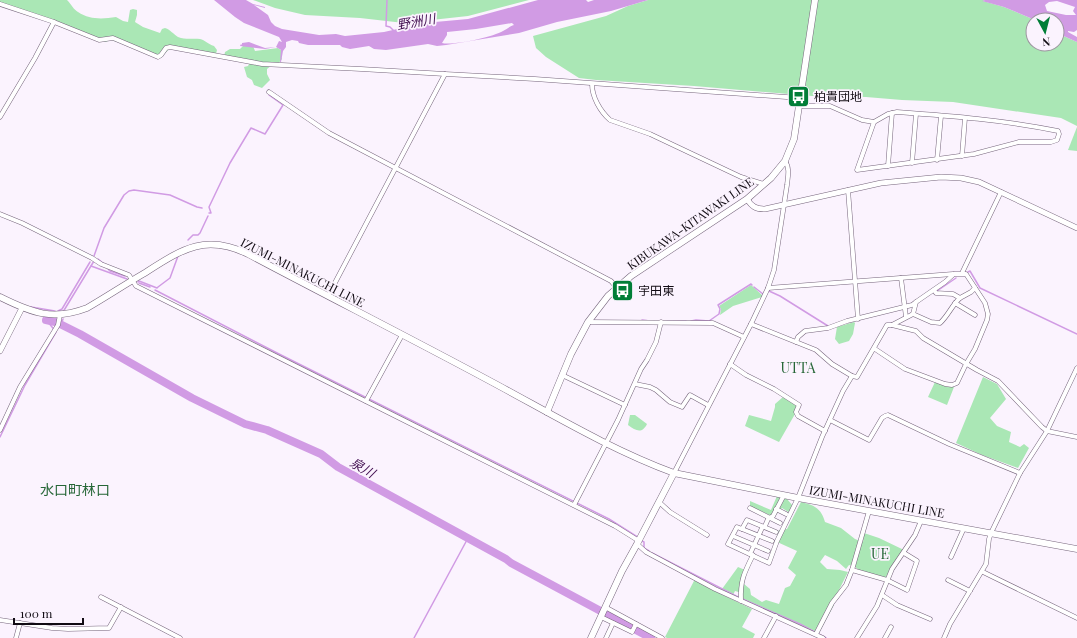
<svg xmlns="http://www.w3.org/2000/svg" width="1077" height="638" font-family="'Playfair Display','Noto Sans JP',serif">
  <style>
    .green { fill: #aae7b5 }
    .water { fill: #d19be4; fill-rule: evenodd }
    .lines { fill: none; stroke-linecap: round; stroke-linejoin: round }
    .stream { stroke: #d19be4; stroke-width: 1.5 }
    .river { stroke: #d19be4; stroke-width: 8 }
    .minor-casing { stroke: #76657c; stroke-width: 5 }
    .tertiary-casing { stroke: #76657c; stroke-width: 6 }
    .secondary-casing { stroke: #76657c; stroke-width: 7 }
    .minor { stroke: #fff; stroke-width: 4 }
    .tertiary { stroke: #fff; stroke-width: 5 }
    .secondary { stroke: #fff; stroke-width: 6 }
    .labels { text-anchor: middle; dominant-baseline: central; stroke-width: 3.5; stroke-linejoin: round; paint-order: stroke }
    .poi-label { font-size: 12px; fill: #110b13; stroke: #fbf3fe; text-anchor: start }
    .street-label { font-size: 12px; fill: #110b13; stroke: #fbf3fe }
    .water-label { font-size: 13px; font-style: italic; fill: #420f51; stroke: #fbf3fe }
    .quarter-label { font-size: 14px; fill: #266637; stroke: #fbf3fe }
  </style>
  <rect width="100%" height="100%" fill="#fbf3fe"/>
  <g class="green">
    <path d="M 0,0 L 67,0 C 71,4 74,10 78,12 C 90,20 103,19 116,17 L 123,21 L 128,22 L 130,10 L 133,9 L 137,10 L 137,15 L 135,22 L 143,27 L 160,33 L 162,29 L 165,28 C 171,30 173,34 178,37 C 186,40 193,38 200,39 C 205,40 208,44 214,46 L 217,50 L 216,54 L 170,48 L 161,58 L 123,42 L 120,43 L 111,40 L 105,42 L 88,34 L 0,5 Z"/>
    <path d="M 253,0 L 529,0 L 468,16 L 404,23 L 360,18 L 305,15 L 275,8 Z"/>
    <path d="M 648,0 L 985,0 L 983,1 L 1004,7 L 1035,20 L 1033,20 L 1033,44 L 1057,44 L 1057,33 L 1077,42 L 1077,126 L 1061,118 L 953,102 L 902,100 L 866,97 L 812,96 L 694,86 L 596,80 L 579,78 L 546,57 L 536,48 L 533,36 L 606,16 L 628,6 Z"/>
    <path d="M 244,45 L 253,46 L 255,51 L 278,48 L 282,51 L 281,56 L 282,59 L 277,65 L 272,65 L 267,69 L 267,74 L 270,80 L 262,88 L 254,85 L 252,80 L 247,77 L 244,67 L 248,66 L 249,64 L 245,62 L 224,57 L 225,52 L 230,49 L 240,49 Z"/>
    <path d="M 1077,127 L 1077,151 L 1068,150 Z"/>
    <path d="M 751,285 L 762,295 L 762,297 L 733,306 L 720,315 L 721,309 L 719,306 Z"/>
    <path d="M 854,322 L 855,323 L 853,334 L 849,341 L 839,344 L 835,339 L 837,327 Z"/>
    <path d="M 983,377 L 997,384 L 1006,399 L 990,418 L 997,426 L 1011,432 L 1009,442 L 1020,447 L 1024,444 L 1029,448 L 1018,468 L 982,455 L 956,443 Z"/>
    <path d="M 935,382 L 945,386 L 954,387 L 947,405 L 928,397 Z"/>
    <path d="M 783,397 L 797,406 L 795,414 L 779,442 L 745,426 L 749,415 L 771,421 L 775,407 L 775,404 Z"/>
    <path d="M 630,415 L 635,415 L 647,424 C 642,434 636,431 628,425 Z"/>
    <path d="M 777,496 L 787,499 L 793,506 L 790,513 L 782,508 L 774,517 L 750,506 L 750,501 L 771,510 Z"/>
    <path d="M 801,502 C 814,505 821,508 825,522 L 841,528 L 855,539 L 863,542 L 864,533 L 879,538 L 904,550 L 883,581 C 876,579 869,577 863,574 C 856,569 859,567 849,565 L 846,569 L 837,561 L 825,555 L 820,562 L 827,569 L 840,570 L 848,572 L 832,604 L 834,605 L 819,633 L 743,600 L 742,593 L 735,591 L 733,595 L 722,589 L 738,567 L 745,570 L 744,584 L 750,589 L 751,595 L 762,602 L 766,600 L 779,604 L 785,588 L 790,586 L 796,575 L 788,568 L 797,551 L 775,541 L 779,530 L 787,529 Z"/>
    <path d="M 695,579 L 723,595 L 752,609 L 742,627 L 755,634 L 753,638 L 667,638 L 665,637 Z"/>
  </g>
  <g class="water">
    <path d="M 214,0 L 246,0 L 253,4 L 265,7 L 265,8 L 254,5 L 268,15 L 271,22 L 275,26 L 282,29 L 319,35 L 336,34 L 345,36 L 384,32 L 424,23 L 468,19 L 538,0 L 586,0 L 588,2 L 594,0 L 648,0 L 611,11 L 557,22 L 519,33 L 446,45 L 437,46 L 428,44 L 386,50 L 374,49 L 369,46 L 350,49 L 342,47 L 340,45 L 308,45 L 299,43 L 298,41 L 292,40 L 286,42 L 286,47 L 283,51 L 281,62 L 280,62 L 281,50 L 276,47 L 265,49 L 240,46 L 241,44 L 242,45 L 242,43 L 249,42 L 265,48 L 276,47 L 279,41 L 282,42 L 279,37 L 244,23 L 235,17 ZM 512,23 L 514,25 C 510,26 507,29 503,31 C 493,37 452,46 442,43 L 447,35 L 447,32 L 476,29 Z"/>
    <path d="M 985,0 L 1077,0 L 1077,30 L 1074,32 L 1068,31 L 1068,32 L 1077,37 L 1077,42 L 1057,33 L 1057,20 L 1035,20 L 1004,7 L 982,1 ZM 1057,1 L 1075,7 L 1073,11 L 1076,15 L 1066,15 L 1047,11 L 1045,5 L 1049,2 Z"/>
  </g>
  <g class="lines">
    <g class="stream">
      <path d="M 387,0 L 386,26 L 390,27 L 394,31"/>
      <path d="M 209,213 L 211,213 L 209,207 L 230,163 L 251,128 L 265,134 L 283,105 L 269,95"/>
      <path d="M 188,240 L 193,235 L 198,235 L 200,233 L 208,216"/>
      <path d="M 94,256 L 104,228 L 124,195 L 129,191 L 134,190 L 170,195 L 197,207 L 202,208"/>
      <path d="M 98,259 L 103,263"/>
      <path d="M 91,266 L 127,279"/>
      <path d="M 108,269 L 110,271 L 125,276"/>
      <path d="M 968,272 L 970,271 L 980,288 L 1077,334"/>
      <path d="M 138,282 L 139,281 L 157,288 L 158,287 L 170,278 L 178,256"/>
      <path d="M 139,283 L 150,287"/>
      <path d="M 754,287 L 763,294"/>
      <path d="M 155,290 L 281,355 L 609,519 L 639,538"/>
      <path d="M 769,291 L 780,296 L 828,326"/>
      <path d="M 937,291 L 956,278"/>
      <path d="M 31,307 L 55,311"/>
      <path d="M 58,311 L 62,309 L 90,262"/>
      <path d="M 63,312 L 94,261"/>
      <path d="M 642,320 L 650,321"/>
      <path d="M 667,321 L 686,321"/>
      <path d="M 691,321 L 696,320 L 709,321 L 719,314 L 720,309 L 718,305 L 751,284 L 752,285"/>
      <path d="M 61,325 L 63,319"/>
      <path d="M 0,437 L 25,385 L 56,332 L 48,322 L 49,319"/>
      <path d="M 642,541 L 644,542 L 644,548 L 649,551"/>
      <path d="M 652,553 L 738,597 L 800,624 L 826,638"/>
      <path d="M 414,638 L 468,538"/>
    </g>
    <g class="river">
      <path d="M 46,320 L 55,322"/>
      <path d="M 60,324 L 80,334 L 192,398 L 245,424 L 267,430 L 321,454 L 338,467 L 349,473 L 506,559 L 511,563 L 651,638"/>
    </g>
    <defs>
      <g id="minor">
        <path d="M 0,4 L 54,22 L 99,40 L 113,38 L 158,57 L 161,55 L 166,48 L 170,47 L 262,64 L 361,69 L 445,74"/>
        <path d="M 592,84 C 592,97 600,111 610,120 L 650,134 L 741,177 L 764,184"/>
        <path d="M 269,92 L 329,133 L 611,281 L 617,288"/>
        <path d="M 798,106 L 830,106 L 862,120 L 874,122"/>
        <path d="M 897,112 C 951,116 1005,120 1058,131 L 1059,134 L 1057,140 L 1051,142 L 1019,142 L 974,154 L 857,170 L 874,122 L 888,114 Z"/>
        <path d="M 0,117 L 35,58 L 54,22"/>
        <path d="M 962,156 L 965,118"/>
        <path d="M 937,160 L 941,116"/>
        <path d="M 912,163 L 916,114"/>
        <path d="M 888,166 L 892,113"/>
        <path d="M 848,190 L 858,319"/>
        <path d="M 0,214 L 22,223 L 92,258 L 101,264 L 129,275 L 136,286 L 615,526 L 639,541"/>
        <path d="M 962,273 L 1001,192"/>
        <path d="M 901,278 L 906,317"/>
        <path d="M 768,288 L 953,274"/>
        <path d="M 934,290 L 936,293 L 953,294 L 960,298 L 971,292 L 975,288"/>
        <path d="M 328,296 L 445,74 L 535,79 L 800,98"/>
        <path d="M 955,303 L 975,315"/>
        <path d="M 913,314 L 931,322 L 940,323 C 948,316 952,305 960,298"/>
        <path d="M 588,322 L 713,323 L 744,337"/>
        <path d="M 751,324 L 816,350 L 832,364 L 852,376 L 857,377 L 887,325 L 892,325 L 913,314 L 916,302 L 945,282 L 954,274 L 966,274 L 985,303 L 988,314 L 987,320 L 975,349 L 966,364 L 957,383 L 952,385 L 945,384 L 905,369 L 875,349"/>
        <path d="M 892,325 L 916,331 L 923,338 L 977,370 L 998,381 L 1042,427 L 1047,431 L 1077,437"/>
        <path d="M 796,342 L 798,337 L 805,331 L 828,328 L 847,321 L 912,305 L 916,302"/>
        <path d="M 730,364 L 746,375 L 774,389 L 799,405 L 796,412 L 798,416 L 825,431"/>
        <path d="M 562,375 L 625,405"/>
        <path d="M 635,384 L 650,387 L 656,390 L 670,402 L 682,407 L 690,395 L 708,405"/>
        <path d="M 366,401 L 402,335"/>
        <path d="M 830,420 L 869,440 L 882,418 L 885,416 L 888,415 L 949,444 L 1020,473"/>
        <path d="M 0,430 L 20,387 L 58,325 L 60,315"/>
        <path d="M 674,473 L 751,324 L 768,288 L 774,270 L 787,185 C 788,176 790,168 785,161"/>
        <path d="M 659,502 L 670,512 L 707,535"/>
        <path d="M 574,505 L 618,420 L 641,369 L 647,360 L 656,342 L 661,322"/>
        <path d="M 750,508 L 780,523"/>
        <path d="M 776,509 L 786,514"/>
        <path d="M 742,529 L 747,520 L 776,532"/>
        <path d="M 733,536 L 768,551"/>
        <path d="M 772,541 L 737,527 L 728,544 L 769,563 L 777,541 L 798,498 L 822,437 L 843,391 L 852,376"/>
        <path d="M 637,544 L 646,552 L 715,589 L 823,638"/>
        <path d="M 750,554 L 762,528 L 765,526 L 768,519 L 773,516 L 784,495"/>
        <path d="M 951,557 L 964,528"/>
        <path d="M 852,570 L 887,580 L 907,590 L 917,561 L 904,553"/>
        <path d="M 983,572 L 1077,618"/>
        <path d="M 948,580 L 970,591"/>
        <path d="M 882,595 L 897,605 L 930,619"/>
        <path d="M 101,597 L 180,638"/>
        <path d="M 741,601 C 740,581 744,573 753,555"/>
        <path d="M 605,607 L 662,638"/>
        <path d="M 601,617 L 632,632 L 636,624"/>
        <path d="M 0,620 L 52,628 L 68,629 L 109,628 L 121,607"/>
        <path d="M 816,634 L 832,603 L 846,585 L 852,570 L 869,511"/>
        <path d="M 16,638 L 20,623"/>
        <path d="M 606,638 L 613,623"/>
        <path d="M 764,638 L 776,616"/>
        <path d="M 857,638 L 877,606 L 892,569 L 915,535 L 921,521"/>
        <path d="M 885,638 L 891,627"/>
        <path d="M 944,638 L 950,624 L 986,564 L 989,539 L 991,533 L 1020,473 L 1047,431 L 1077,368"/>
      </g>
      <g id="tertiary">
        <path d="M 747,199 C 752,207 756,209 765,209 L 881,183 L 941,177 L 961,178 L 979,182 L 1077,228"/>
        <path d="M 0,351 L 22,308"/>
      </g>
      <g id="secondary">
        <path d="M 0,297 C 32,313 53,321 87,308 C 106,297 124,285 143,274 C 181,250 204,233 248,254 C 329,297 410,338 490,381 C 550,413 609,449 674,473 L 798,498 L 1077,549"/>
        <path d="M 547,412 L 571,354 L 588,322 L 608,296 L 631,276 L 747,199 L 771,178 L 785,161 L 794,139 L 815,0"/>
        <path d="M 591,638 L 622,571 L 637,544 L 674,473"/>
      </g>
    </defs>
    <use href="#minor" class="minor-casing"/>
    <use href="#tertiary" class="tertiary-casing"/>
    <use href="#secondary" class="secondary-casing"/>
    <use href="#minor" class="minor"/>
    <use href="#tertiary" class="tertiary"/>
    <use href="#secondary" class="secondary"/>
  </g>
  <defs>
    <symbol id="bus-square" viewBox="-11 -11 22 22"><rect x="-9" y="-9" width="18" height="18" rx="4" fill="#017e37" stroke="#fbf3fe"/><path d="M-5-6H5V4H4V6H2V4H-2V6H-4V4H-5ZM-3.5-4V0h7V-4ZM-3.5 1.2v1.5H-2V1.2ZM2 1.2v1.5H3.5V1.2Z" fill="#fff"/></symbol>
  </defs>
  <g fill-rule="evenodd">
    <use href="#bus-square" x="786" y="84" width="25" height="25"/>
    <use href="#bus-square" x="610" y="278" width="25" height="25"/>
  </g>
  <g class="labels">
    <g class="poi-label">
      <text x="814" y="96">柏貴団地</text>
      <text x="638" y="290">宇田東</text>
    </g>
    <g class="street-label">
      <text transform="translate(690 223) rotate(-35)">KIBUKAWA-KITAWAKI LINE</text>
      <text transform="translate(303 272) rotate(27)">IZUMI-MINAKUCHI LINE</text>
      <text transform="translate(877 501) rotate(10)">IZUMI-MINAKUCHI LINE</text>
    </g>
    <g class="water-label">
      <text transform="translate(416 21) rotate(-10)">野洲川</text>
      <text transform="translate(363 467) rotate(30)">泉川</text>
    </g>
    <g class="quarter-label">
      <text x="798" y="367">UTTA</text>
      <text x="75" y="489">水口町林口</text>
      <text x="880" y="553">UE</text>
    </g>
  </g>
  <g transform="translate(1045 32) rotate(173)"><circle r="19" fill="#fbf3fe" stroke="#9d96a0"/>
  <path d="M0-3L7 15L0 10L-7 15Z" fill="#017e37"/>
  <text y="-6" font-size="11" font-weight="bold" text-anchor="middle" fill="#110b13">N</text>
  </g>
  <path d="M14 618v6h69v-6" fill="none" stroke="#110b13" stroke-width="2"/>
  <text x="20" y="618" font-size="12" fill="#110b13" stroke="#fbf3fe" stroke-width="3" paint-order="stroke">100 m</text>
</svg>
